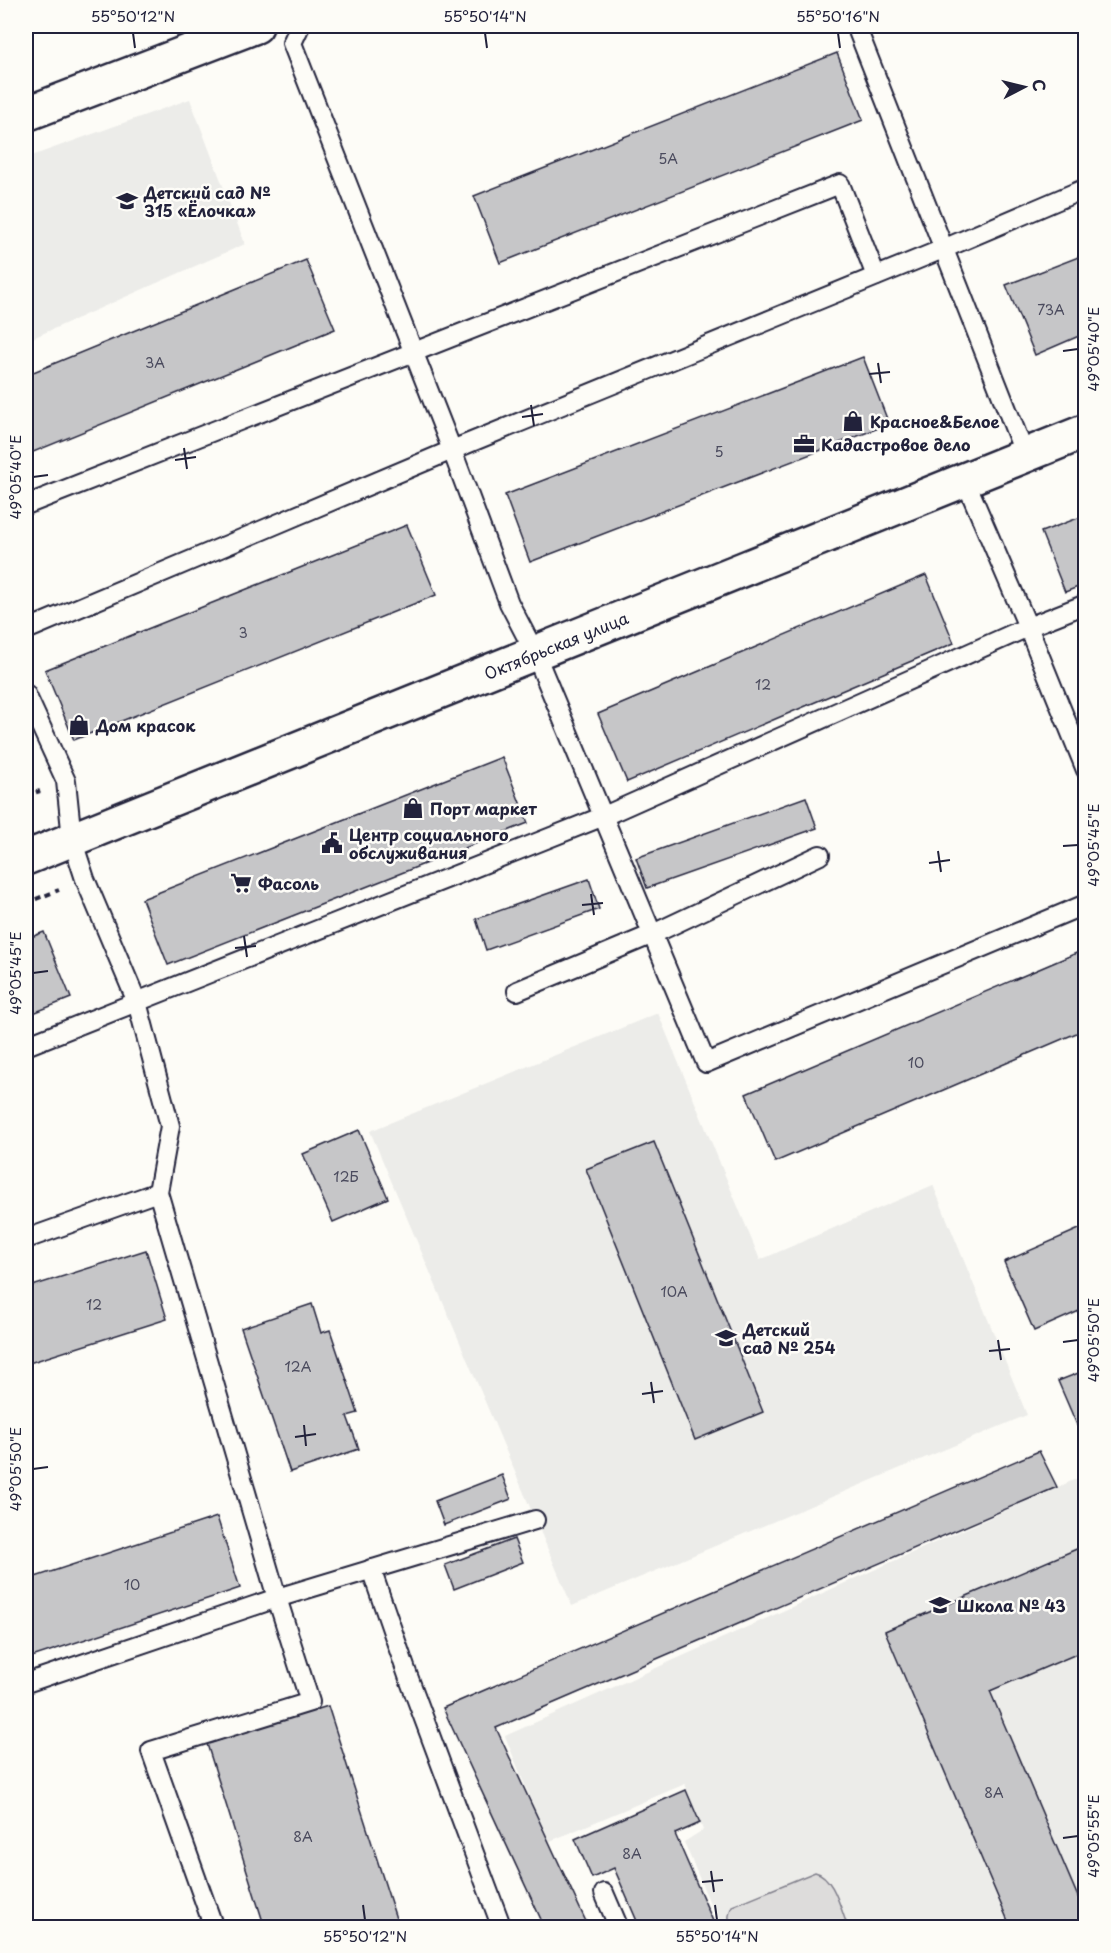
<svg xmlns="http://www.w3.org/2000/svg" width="1111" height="1953" font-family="'Playpen Sans',sans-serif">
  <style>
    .built { fill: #ecece9 }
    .green { fill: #dddcdb; stroke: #807f8b; stroke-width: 1.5 }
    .building { fill: #c6c6c8; stroke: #22223b; stroke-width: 1.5 }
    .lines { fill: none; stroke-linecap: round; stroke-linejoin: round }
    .service-casing { stroke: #22223b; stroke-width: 22 }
    .minor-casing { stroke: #22223b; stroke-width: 38 }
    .path { stroke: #22223b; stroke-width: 4; stroke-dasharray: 6 4.5; stroke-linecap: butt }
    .service { stroke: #fdfcf7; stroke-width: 18 }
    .minor { stroke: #fdfcf7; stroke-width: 33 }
    .ticks { fill: none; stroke: #22223b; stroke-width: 2 }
    .labels { text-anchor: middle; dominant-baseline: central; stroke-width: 5; stroke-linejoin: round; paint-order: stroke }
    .number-label { font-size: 14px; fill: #4b4b5e }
    .poi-label { font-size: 16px; font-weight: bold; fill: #22223b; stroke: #fdfcf7; text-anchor: start }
    .street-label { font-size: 16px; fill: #22223b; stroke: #fdfcf7 }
    .neatline { fill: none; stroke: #22223b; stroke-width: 2 }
    .ticks-label { font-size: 15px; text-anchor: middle; fill: #22223b }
  </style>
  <rect width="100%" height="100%" fill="#fdfcf7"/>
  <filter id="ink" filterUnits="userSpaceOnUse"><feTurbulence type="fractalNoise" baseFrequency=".0167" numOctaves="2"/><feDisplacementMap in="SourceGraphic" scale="12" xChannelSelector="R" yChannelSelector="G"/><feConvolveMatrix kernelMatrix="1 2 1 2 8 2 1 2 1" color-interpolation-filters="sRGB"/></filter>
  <g filter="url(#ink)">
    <g class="built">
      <path d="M 190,99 L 245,244 L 26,341 L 26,158 Z"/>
      <path d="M 658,1013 L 760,1260 L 933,1185 L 1027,1415 L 572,1606 L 370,1131 Z"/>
      <path d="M 1085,1475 L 1085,1927 L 720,1927 L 684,1842 L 703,1830 L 685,1784 L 548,1842 L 505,1736 Z"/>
    </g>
    <path class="green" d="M 815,1872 C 834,1876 841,1911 848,1927 L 731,1927 C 728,1919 728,1914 732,1906 Z"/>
    <g class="building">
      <path d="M 26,26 L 45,26 L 26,33 Z"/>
      <path d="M 837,53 L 863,120 L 500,263 L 474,196 Z"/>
      <path d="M 1086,254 L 1086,333 L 1035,355 L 1006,285 Z"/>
      <path d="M 306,260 L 335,329 L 26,455 L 26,375 Z"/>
      <path d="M 863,357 L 889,424 L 530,562 L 505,495 Z"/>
      <path d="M 1086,515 L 1086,584 L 1065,592 L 1041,532 Z"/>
      <path d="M 407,525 L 436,595 L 74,740 L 45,670 Z"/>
      <path d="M 926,575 L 954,643 L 627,782 L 598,714 Z"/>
      <path d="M 502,757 L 528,823 L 168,965 L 142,899 Z"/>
      <path d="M 806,797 L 817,828 L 647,888 L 636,858 Z"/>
      <path d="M 589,879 L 599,909 L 486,950 L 476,919 Z"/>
      <path d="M 44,932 L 71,998 L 26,1016 L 26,939 Z"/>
      <path d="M 1086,949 L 1086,1029 L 775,1162 L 746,1094 Z"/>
      <path d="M 359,1130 L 388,1198 L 333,1222 L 303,1154 Z"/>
      <path d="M 654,1142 L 763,1412 L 695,1440 L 586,1169 Z"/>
      <path d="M 1086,1226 L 1086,1308 L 1034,1331 L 1004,1262 Z"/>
      <path d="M 146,1250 L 167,1319 L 26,1364 L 26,1288 Z"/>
      <path d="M 312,1304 L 321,1333 L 330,1330 L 358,1413 L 347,1416 L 359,1449 L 290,1472 L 241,1328 Z"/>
      <path d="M 1086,1370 L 1086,1446 L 1058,1381 Z"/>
      <path d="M 1039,1451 L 1057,1487 L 496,1728 L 589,1928 L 545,1928 L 443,1708 Z"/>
      <path d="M 502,1475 L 511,1499 L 444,1525 L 435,1501 Z"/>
      <path d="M 217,1517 L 240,1588 L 26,1659 L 26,1580 Z"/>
      <path d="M 514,1539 L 523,1562 L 454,1589 L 445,1565 Z"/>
      <path d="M 1086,1545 L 1086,1650 L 990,1691 L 1078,1897 L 1086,1894 L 1086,1928 L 1011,1928 L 885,1631 Z"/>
      <path d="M 328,1706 L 399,1928 L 265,1928 L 207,1744 Z"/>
      <path d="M 686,1790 L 700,1823 L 675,1834 L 716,1928 L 640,1928 L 614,1868 L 592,1878 L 575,1839 Z"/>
    </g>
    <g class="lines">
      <defs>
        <g id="service">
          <path d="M 856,26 L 1025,455"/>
          <path d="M 1086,188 L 943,249 L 452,450 L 509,603 L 535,653 L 553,696 L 706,1063 L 1086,904"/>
          <path d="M 26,505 L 840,184 L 876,276"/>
          <path d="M 1086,604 L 1028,627 L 1086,770"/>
          <path d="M 26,630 L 452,450 L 292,43 L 300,26"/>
          <path d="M 26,694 L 66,781 L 72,839 L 85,879 L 137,1002 L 170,1126 L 158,1192 L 277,1598 L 535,1520"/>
          <path d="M 517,991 L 653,934 L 820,855"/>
          <path d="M 26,1046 L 604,816 L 1028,627 L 965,480"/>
          <path d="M 26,1239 L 158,1192"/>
          <path d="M 371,1569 L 408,1676 L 502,1928"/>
          <path d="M 26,1683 L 277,1598 L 310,1702 L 151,1751 L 214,1928"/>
          <path d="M 604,1893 L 619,1928"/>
        </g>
        <g id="minor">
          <path d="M 26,114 L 256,26"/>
          <path d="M 26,858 L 1086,431"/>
        </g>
      </defs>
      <use href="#service" class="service-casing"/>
      <use href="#minor" class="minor-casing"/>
      <g class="path">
        <path d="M 26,796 L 40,791"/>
        <path d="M 26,903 L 59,890"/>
      </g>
      <use href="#service" class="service"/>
      <use href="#minor" class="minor"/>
    </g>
  </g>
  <path class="ticks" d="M 133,33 L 135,48M 485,33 L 487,48M 838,33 L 840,48M 1063,351 L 1078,349M 878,363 L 881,383M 869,374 L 890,372M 531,405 L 534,426M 522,417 L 543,414M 184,448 L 187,469M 175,460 L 196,457M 33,477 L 48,475M 1063,846 L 1078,845M 938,851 L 941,872M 929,863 L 950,860M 591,894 L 594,915M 582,905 L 603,903M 244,936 L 247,957M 235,948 L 256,946M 33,973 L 48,971M 998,1340 L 1001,1360M 1063,1342 L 1078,1340M 989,1351 L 1010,1349M 651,1382 L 654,1403M 642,1394 L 663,1391M 304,1425 L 306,1446M 295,1437 L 316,1434M 33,1469 L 48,1467M 1063,1838 L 1078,1836M 711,1871 L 714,1892M 702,1882 L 723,1880M 363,1905 L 365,1920M 715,1905 L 717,1920"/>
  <defs>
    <symbol id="school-bare" viewBox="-9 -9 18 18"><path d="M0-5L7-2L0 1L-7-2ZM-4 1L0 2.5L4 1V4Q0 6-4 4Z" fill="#22223b" stroke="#fdfcf7" stroke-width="2.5" paint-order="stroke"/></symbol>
    <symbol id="shop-bare" viewBox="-9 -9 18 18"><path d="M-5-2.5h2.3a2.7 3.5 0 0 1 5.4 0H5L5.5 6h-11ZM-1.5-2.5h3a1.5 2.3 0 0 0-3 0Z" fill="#22223b" stroke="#fdfcf7" stroke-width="2.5" paint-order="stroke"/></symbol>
    <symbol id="office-bare" viewBox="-9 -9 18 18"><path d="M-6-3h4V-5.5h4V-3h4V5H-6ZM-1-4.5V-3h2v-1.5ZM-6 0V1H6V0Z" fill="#22223b" stroke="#fdfcf7" stroke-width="2.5" paint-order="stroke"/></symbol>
    <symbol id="civic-bare" viewBox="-9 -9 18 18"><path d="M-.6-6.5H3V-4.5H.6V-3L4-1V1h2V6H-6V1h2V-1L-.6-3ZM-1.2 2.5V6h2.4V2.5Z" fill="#22223b" stroke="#fdfcf7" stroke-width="2.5" paint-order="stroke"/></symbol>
    <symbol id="supermarket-bare" viewBox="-9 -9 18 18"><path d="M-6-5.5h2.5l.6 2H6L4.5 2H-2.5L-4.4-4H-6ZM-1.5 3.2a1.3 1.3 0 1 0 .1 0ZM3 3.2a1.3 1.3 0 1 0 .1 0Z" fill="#22223b" stroke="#fdfcf7" stroke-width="2.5" paint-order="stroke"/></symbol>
  </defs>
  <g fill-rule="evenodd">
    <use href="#school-bare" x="112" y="186" width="30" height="30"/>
    <use href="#shop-bare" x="838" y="406" width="30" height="30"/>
    <use href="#office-bare" x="789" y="429" width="30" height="30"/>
    <use href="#shop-bare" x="64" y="710" width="30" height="30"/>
    <use href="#shop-bare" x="398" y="793" width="30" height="30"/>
    <use href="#civic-bare" x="317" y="828" width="30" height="30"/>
    <use href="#supermarket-bare" x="226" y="868" width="30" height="30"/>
    <use href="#school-bare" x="711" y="1323" width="30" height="30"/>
    <use href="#school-bare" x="925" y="1590" width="30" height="30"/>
  </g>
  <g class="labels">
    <g class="number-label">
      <text x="668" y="158">5А</text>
      <text x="1051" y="309">73А</text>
      <text x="155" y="362">3А</text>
      <text x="719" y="451">5</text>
      <text x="243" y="632">3</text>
      <text x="763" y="684">12</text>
      <text x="916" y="1062">10</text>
      <text x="346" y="1176">12Б</text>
      <text x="674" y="1291">10А</text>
      <text x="94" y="1304">12</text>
      <text x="298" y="1366">12А</text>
      <text x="132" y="1584">10</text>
      <text x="994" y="1792">8А</text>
      <text x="303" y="1836">8А</text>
      <text x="632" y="1853">8А</text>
    </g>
    <g class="poi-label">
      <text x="144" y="192">Детский сад №<tspan x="144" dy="18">315 «Ёлочка»</tspan></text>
      <text x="870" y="421">Красное&amp;Белое</text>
      <text x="821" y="444">Кадастровое дело</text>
      <text x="96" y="725">Дом красок</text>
      <text x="430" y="808">Порт маркет</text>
      <text x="349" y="834">Центр социального<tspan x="349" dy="18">обслуживания</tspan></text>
      <text x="258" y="883">Фасоль</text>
      <text x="743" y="1329">Детский<tspan x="743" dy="18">сад № 254</tspan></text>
      <text x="957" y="1605">Школа № 43</text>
    </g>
    <g class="street-label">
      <text transform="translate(556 645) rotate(-22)">Октябрьская улица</text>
    </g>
  </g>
  <rect width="1111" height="1953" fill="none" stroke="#fdfcf7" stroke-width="66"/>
  <g transform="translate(1024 87) rotate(83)" stroke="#fdfcf7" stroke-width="4.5" paint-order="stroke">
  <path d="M0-4.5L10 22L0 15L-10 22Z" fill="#22223b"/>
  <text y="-9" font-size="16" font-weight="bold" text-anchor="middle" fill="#22223b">С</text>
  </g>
  <rect x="33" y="33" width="1045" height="1887" class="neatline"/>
  <g class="ticks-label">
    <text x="133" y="22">55°50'12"N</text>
    <text x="485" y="22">55°50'14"N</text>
    <text x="838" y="22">55°50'16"N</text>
    <text transform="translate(1094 349) rotate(-90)" y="5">49°05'40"E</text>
    <text transform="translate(16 477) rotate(-90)" y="5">49°05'40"E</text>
    <text transform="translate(1094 845) rotate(-90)" y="5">49°05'45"E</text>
    <text transform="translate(16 973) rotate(-90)" y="5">49°05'45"E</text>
    <text transform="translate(1094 1340) rotate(-90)" y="5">49°05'50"E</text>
    <text transform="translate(16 1469) rotate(-90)" y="5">49°05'50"E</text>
    <text transform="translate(1094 1836) rotate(-90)" y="5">49°05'55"E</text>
    <text x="365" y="1942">55°50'12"N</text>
    <text x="717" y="1942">55°50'14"N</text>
  </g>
</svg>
